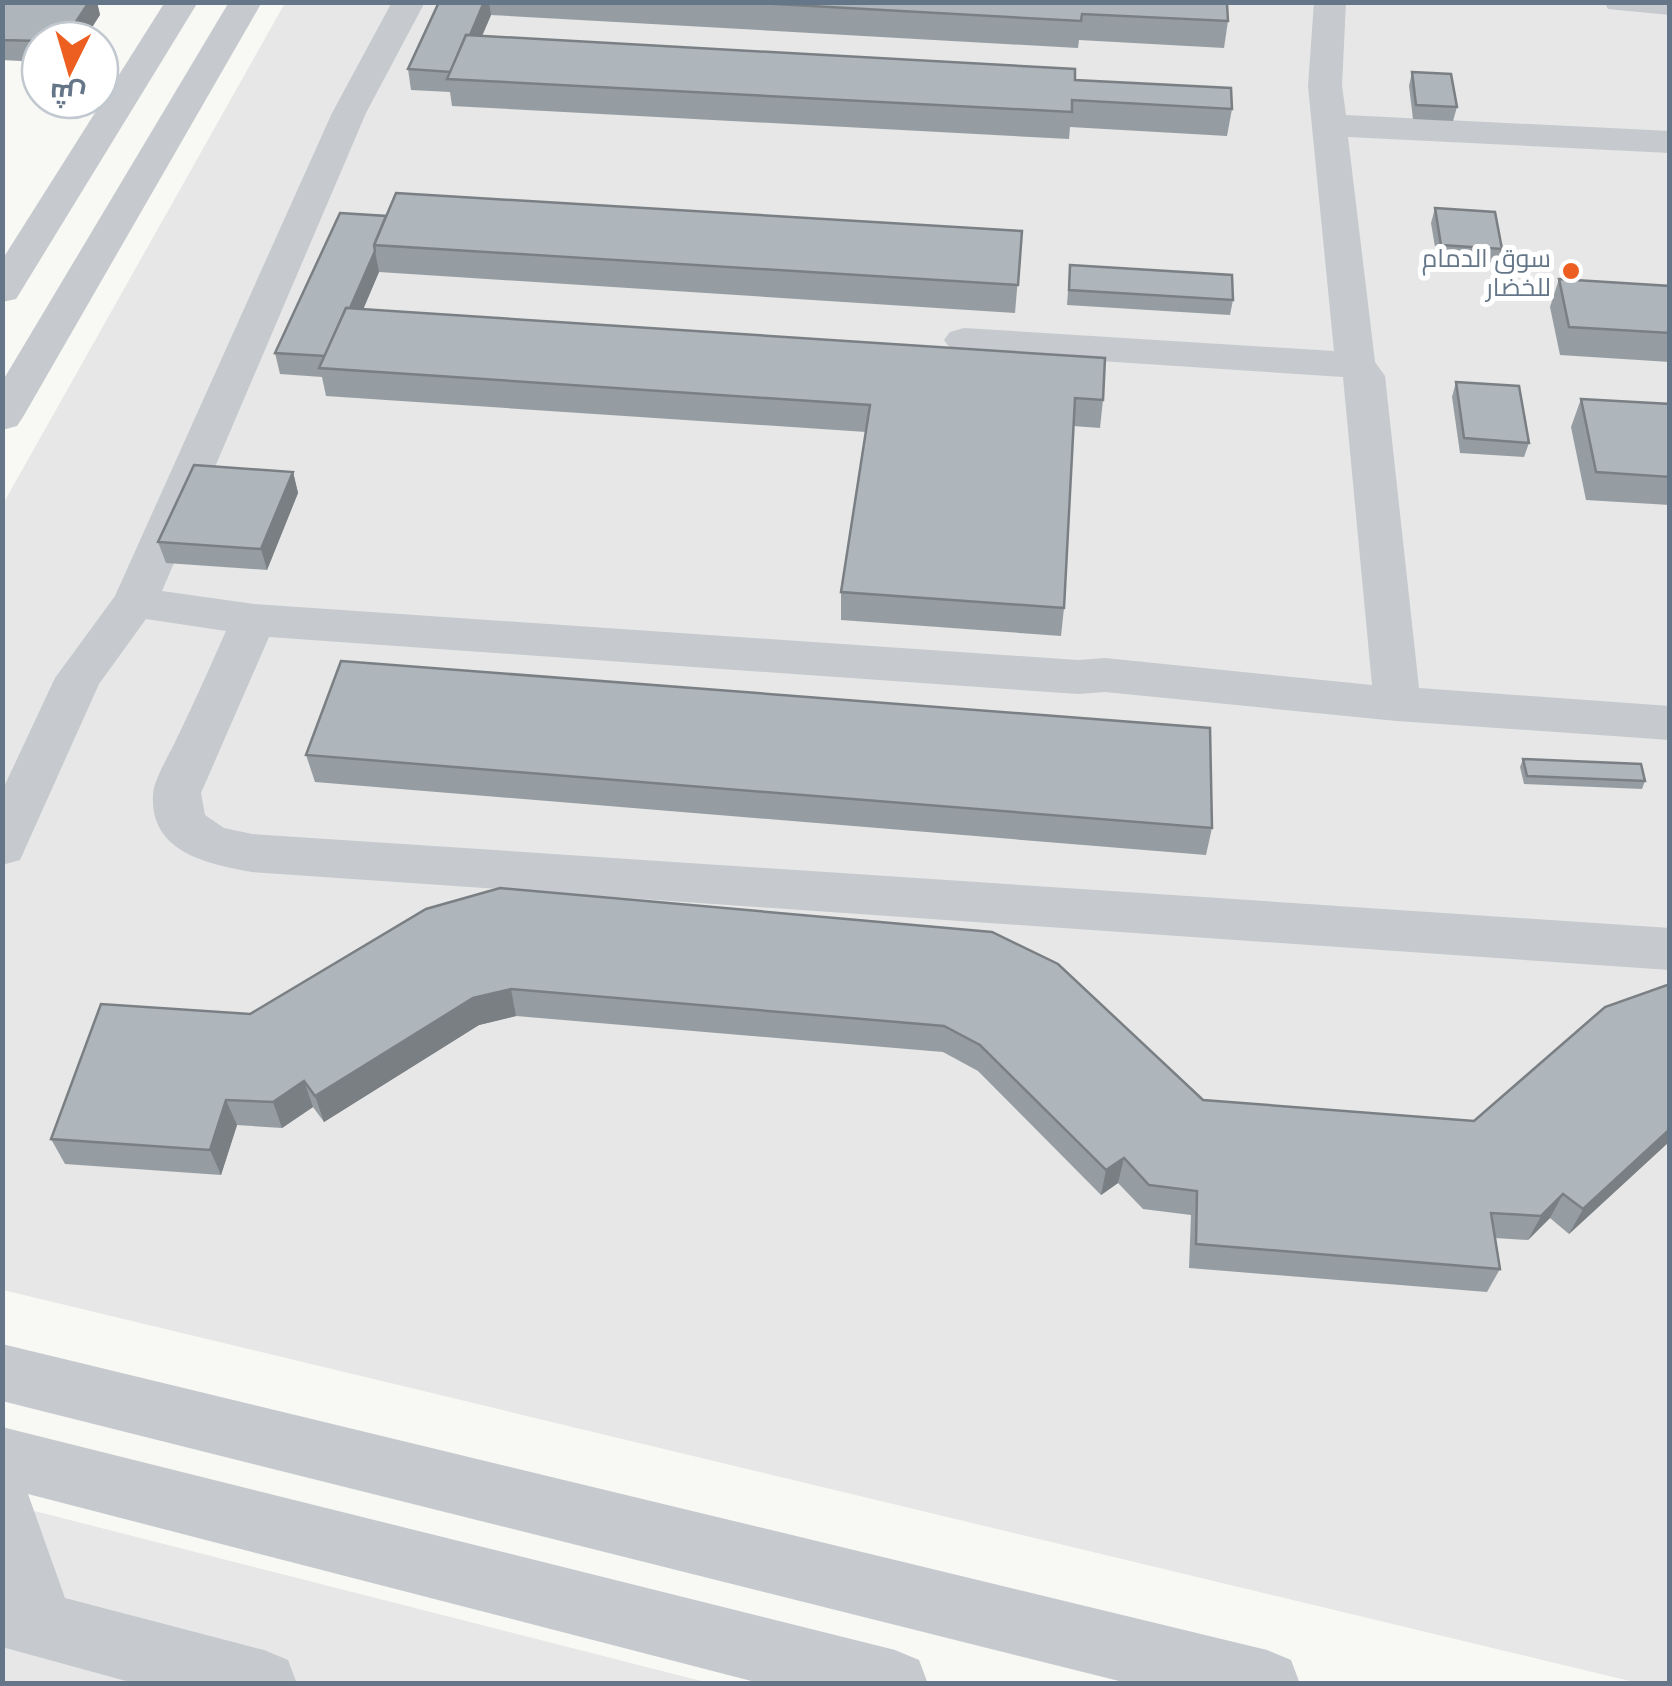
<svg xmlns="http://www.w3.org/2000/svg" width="1672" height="1686" font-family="Mulish,Cairo,sans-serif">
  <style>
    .built { fill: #e6e7e6 }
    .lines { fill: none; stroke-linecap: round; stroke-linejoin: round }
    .minor { fill: #c6c9cd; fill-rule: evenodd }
    .wall { fill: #969da2 }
    .shaded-wall { fill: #7a7f84 }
    .building { fill: #aeb6bc; stroke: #7a7f84; stroke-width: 2.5 }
    .poi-dot { fill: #ed5f20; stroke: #fff; stroke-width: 4 }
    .labels { text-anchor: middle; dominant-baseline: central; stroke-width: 10; stroke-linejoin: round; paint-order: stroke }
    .far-poi-label { font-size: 25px; fill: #657688; stroke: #fff; text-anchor: end }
  </style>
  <rect width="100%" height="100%" fill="#f8f8f5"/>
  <g class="built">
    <path d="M 285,3 L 1669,3 L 1669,1683 L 1638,1683 L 3,1290 L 3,504 Z"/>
    <path d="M 3,1503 L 709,1683 L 3,1683 Z"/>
  </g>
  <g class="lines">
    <g class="minor">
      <path d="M 165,2 L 198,2 L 21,291 L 16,299 L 2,302 L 2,260 Z"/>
      <path d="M 229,2 L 262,2 L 23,417 L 17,426 L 2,430 L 2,382 Z"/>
      <path d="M 392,2 L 425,2 L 366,113 L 162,591 L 254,604 L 1078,660 L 1105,658 L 1372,685 L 1343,377 L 964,352 L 950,348 L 944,340 L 950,332 L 964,328 L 1334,351 L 1308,86 L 1314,2 L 1346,2 L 1342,86 L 1346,115 L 1670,131 L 1670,153 L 1348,137 L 1375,362 L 1385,376 L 1419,688 L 1670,706 L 1670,740 L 1397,721 L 1105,692 L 1078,694 L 269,637 L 201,793 L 205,815 L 224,828 L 252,834 L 1670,928 L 1670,970 L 252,872 C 208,864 150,853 153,795 C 154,778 170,754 177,738 C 194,703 210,667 226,631 L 146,619 L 99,684 L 20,860 L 2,865 L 2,791 L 55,678 L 115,596 L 332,113 Z"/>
      <path d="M 1604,2 L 1670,2 L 1670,15 L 1608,9 Z"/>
      <path d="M 2,1344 L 1267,1650 L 1291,1660 L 1300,1684 L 1131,1684 L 2,1401 Z"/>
      <path d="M 2,1427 L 895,1650 L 919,1660 L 928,1684 L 763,1684 L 28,1494 L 65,1598 L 264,1650 L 288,1660 L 297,1684 L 137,1684 L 2,1647 Z"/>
    </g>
  </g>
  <g class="wall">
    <path d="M 2,2 L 97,2 L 100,15 L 40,40 L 40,62 L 2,60 Z"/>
    <path d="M 439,2 L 1205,2 L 1228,21 L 1224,48 L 1079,40 L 1078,48 L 491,15 L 482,36 L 1075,80 L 1232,109 L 1227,136 L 1070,127 L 1069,139 L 452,106 L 450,92 L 411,90 L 408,69 Z"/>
    <path d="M 1412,72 L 1457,107 L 1453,121 L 1413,119 L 1409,86 Z"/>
    <path d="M 1435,208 L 1502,249 L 1498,263 L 1437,259 L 1431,223 Z"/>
    <path d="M 386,216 L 1022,231 L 1015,313 L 379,272 L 363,309 L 1103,400 L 1100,428 L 1073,426 L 1064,608 L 1061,636 L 841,620 L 841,592 L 866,432 L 326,396 L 322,377 L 280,374 L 275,353 Z"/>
    <path d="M 1070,265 L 1233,300 L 1230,315 L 1067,305 Z"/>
    <path d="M 1559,279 L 1670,286 L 1670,362 L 1560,355 L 1550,307 Z"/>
    <path d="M 1456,382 L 1529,443 L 1524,457 L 1460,453 L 1452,397 Z"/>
    <path d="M 1581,399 L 1670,404 L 1670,505 L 1586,500 L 1571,427 Z"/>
    <path d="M 293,472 L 298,493 L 267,570 L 166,563 L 158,542 Z"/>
    <path d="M 306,755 L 1212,828 L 1206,855 L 315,782 Z"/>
    <path d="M 1523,759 L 1645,781 L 1642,789 L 1524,784 L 1520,767 Z"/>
    <path d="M 500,888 L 1203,1100 L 1670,1141 L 1569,1234 L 1550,1218 L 1528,1240 L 1495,1238 L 1500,1269 L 1487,1292 L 1189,1268 L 1191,1215 L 1143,1209 L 1118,1183 L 1101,1195 L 978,1071 L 943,1052 L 516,1016 L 479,1025 L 324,1122 L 313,1107 L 282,1128 L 237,1125 L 221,1175 L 65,1164 L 51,1139 L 250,1014 Z"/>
  </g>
  <g class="shaded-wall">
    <path d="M 89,2 L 97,2 L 100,15 L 84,40 L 64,40 Z"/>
    <path d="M 484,2 L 489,2 L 491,15 L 463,80 L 454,72 Z"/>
    <path d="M 375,251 L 379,272 L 338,369 L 329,356 Z"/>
    <path d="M 293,472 L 298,493 L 267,570 L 261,549 Z"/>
    <path d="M 511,989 L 516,1016 L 479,1025 L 324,1122 L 315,1096 L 473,998 Z"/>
    <path d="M 304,1081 L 313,1107 L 282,1128 L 273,1102 Z"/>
    <path d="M 226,1100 L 237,1125 L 221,1175 L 210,1150 Z"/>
    <path d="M 1670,1129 L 1670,1141 L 1569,1234 L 1583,1209 Z"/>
    <path d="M 1124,1158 L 1118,1183 L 1101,1195 L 1106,1170 Z"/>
    <path d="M 1563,1194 L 1550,1218 L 1528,1240 L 1541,1216 Z"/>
  </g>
  <g class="building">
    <path d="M 2,2 L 89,2 L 64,40 L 40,40 L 40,41 L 2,40 Z"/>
    <path d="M 439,2 L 484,2 L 470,35 L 466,35 L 451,72 L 408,69 Z"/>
    <path d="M 740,2 L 1205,2 L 1227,4 L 1228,21 L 1082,14 L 1081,21 Z"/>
    <path d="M 466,35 L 1075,69 L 1075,80 L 1231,88 L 1232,109 L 1072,100 L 1072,112 L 447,79 Z"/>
    <path d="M 1412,72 L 1451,74 L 1457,107 L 1416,105 Z"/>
    <path d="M 396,193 L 1022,231 L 1018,285 L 374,245 Z"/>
    <path d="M 1435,208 L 1495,212 L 1502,249 L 1441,245 Z"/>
    <path d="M 340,213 L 386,216 L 374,245 L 375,251 L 350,308 L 346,308 L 325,356 L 275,353 Z"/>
    <path d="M 1070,265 L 1232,275 L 1233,300 L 1069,290 Z"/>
    <path d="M 1559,279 L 1670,286 L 1670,333 L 1569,327 Z"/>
    <path d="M 346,308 L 1105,358 L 1103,400 L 1075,398 L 1064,608 L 841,592 L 870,405 L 319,368 Z"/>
    <path d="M 1456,382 L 1519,386 L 1529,443 L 1464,438 Z"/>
    <path d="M 1581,399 L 1670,404 L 1670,477 L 1596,472 Z"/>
    <path d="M 194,465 L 293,472 L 261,549 L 158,542 Z"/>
    <path d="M 341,661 L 1210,728 L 1212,828 L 306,755 Z"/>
    <path d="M 1523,759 L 1641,764 L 1645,781 L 1527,776 Z"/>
    <path d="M 500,888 L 992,932 L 1058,964 L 1203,1100 L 1474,1121 L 1605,1007 L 1670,984 L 1670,1129 L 1583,1209 L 1563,1194 L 1541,1216 L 1491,1213 L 1500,1269 L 1196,1244 L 1197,1191 L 1149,1185 L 1124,1158 L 1106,1170 L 980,1045 L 944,1026 L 511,989 L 473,998 L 315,1096 L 304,1081 L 273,1102 L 226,1100 L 210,1150 L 51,1139 L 101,1004 L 250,1014 L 426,909 Z"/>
  </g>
  <circle class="poi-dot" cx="1571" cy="271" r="10"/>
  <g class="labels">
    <g class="far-poi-label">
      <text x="1551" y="257">سوق الدمام<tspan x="1551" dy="29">للخضار</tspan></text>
    </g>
  </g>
  <rect width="1672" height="1686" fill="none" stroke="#657688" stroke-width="10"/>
  <g transform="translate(70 70) rotate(185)"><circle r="48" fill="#ffffff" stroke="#c1c8cf" stroke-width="2.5"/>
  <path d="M0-8L18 38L0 25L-18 38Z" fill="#ed5f20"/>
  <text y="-15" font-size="28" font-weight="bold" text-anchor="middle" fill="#657688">ش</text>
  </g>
</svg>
